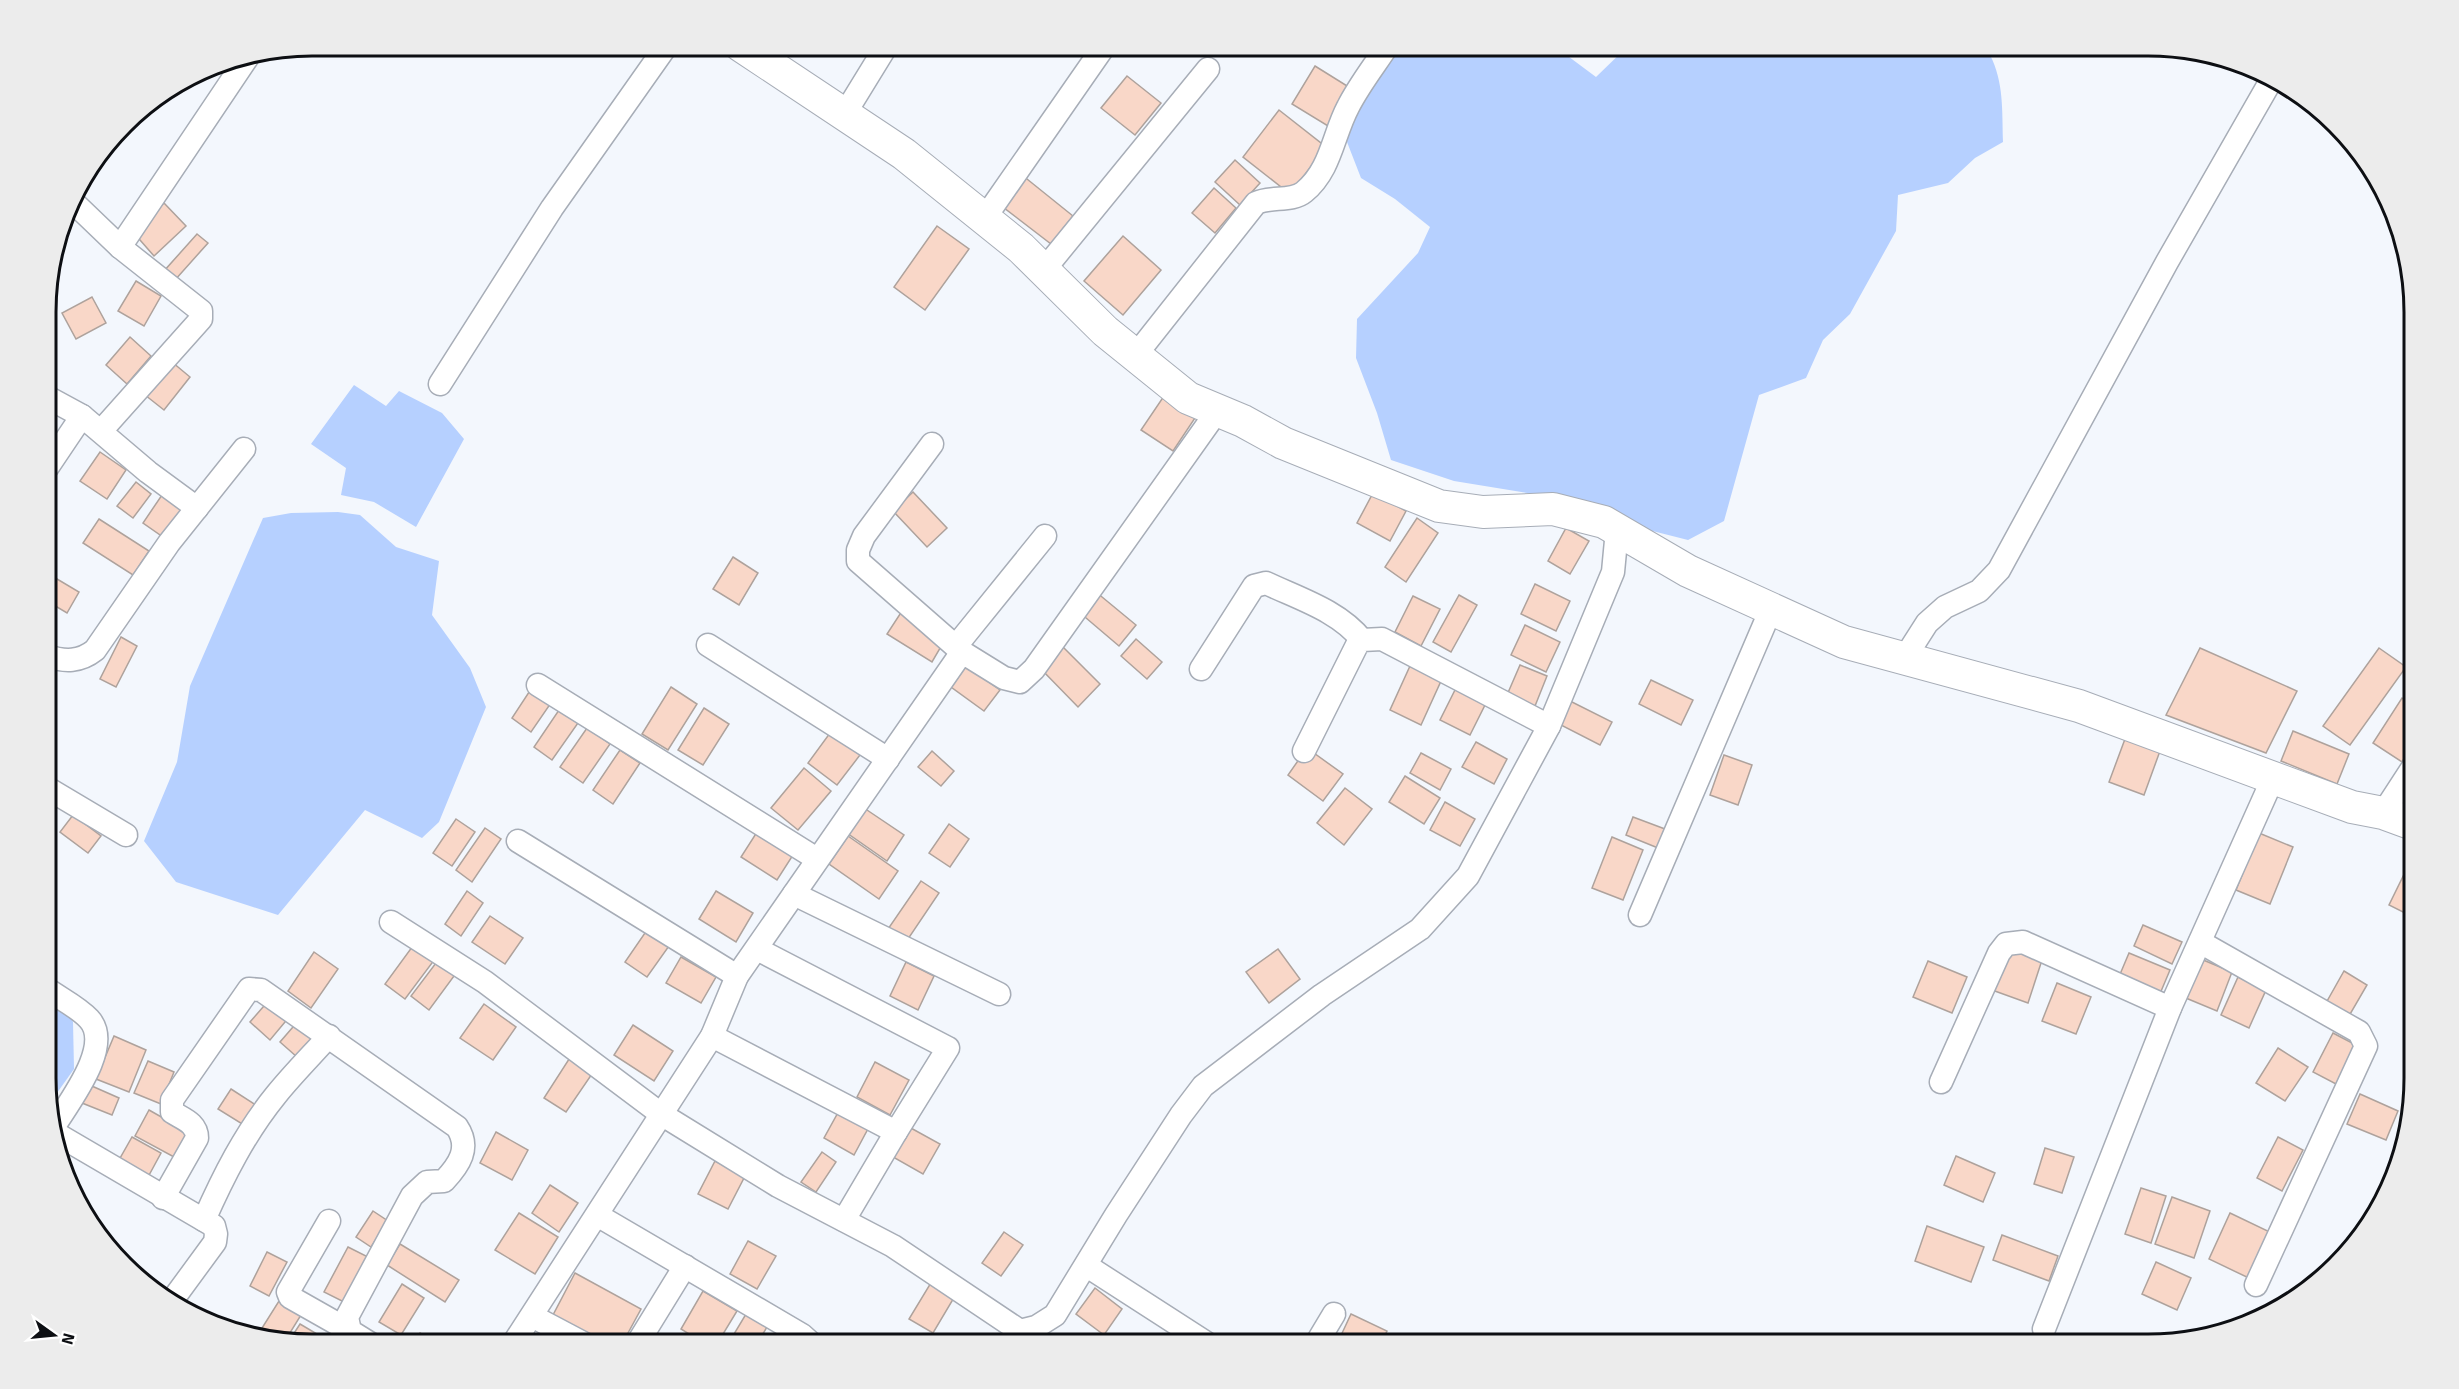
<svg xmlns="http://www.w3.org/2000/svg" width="2459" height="1389" font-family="Signika,sans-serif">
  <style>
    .water { fill: #b6d0ff }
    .building { fill: #f9d7c8; stroke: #aea29c; stroke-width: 1.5 }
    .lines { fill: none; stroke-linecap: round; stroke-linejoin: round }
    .street-casing { stroke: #a7adb7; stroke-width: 25 }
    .secondary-casing { stroke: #a7adb7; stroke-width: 34 }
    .street { stroke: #fff; stroke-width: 22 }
    .secondary { stroke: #fff; stroke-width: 32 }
    .rim { fill: none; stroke: #0d0f13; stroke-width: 3 }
  </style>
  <rect width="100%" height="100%" fill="#f3f7fd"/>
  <g class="water">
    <path d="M 1396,45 L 1553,45 L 1596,77 L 1629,45 L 1994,45 L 1990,55 C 2004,82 2002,111 2003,142 L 1975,158 L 1948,183 L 1898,195 L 1896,231 L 1850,314 L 1823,340 L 1806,378 L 1759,395 L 1724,521 L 1688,540 L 1617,522 L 1570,500 L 1454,481 L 1391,460 L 1377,413 L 1356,358 L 1357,319 L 1418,253 L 1430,227 L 1395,199 L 1361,178 L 1347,142 L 1350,114 Z"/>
    <path d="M 354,385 L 386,406 L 399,391 L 442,413 L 464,439 L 416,527 L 374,502 L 341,495 L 346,468 L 311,444 Z"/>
    <path d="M 338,512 L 360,515 L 396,547 L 439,561 L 432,615 L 470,668 L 486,707 L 439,822 L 422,838 L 365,810 L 278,915 L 176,882 L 144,841 L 177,762 L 190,686 L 263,518 L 291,513 Z"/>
    <path d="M 47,997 L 68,1009 L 73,1022 L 74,1069 L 47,1107 Z"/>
  </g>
  <g class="building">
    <path d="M 1315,66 L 1352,89 L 1328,126 L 1292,104 Z"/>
    <path d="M 1127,76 L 1161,103 L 1135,135 L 1101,108 Z"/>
    <path d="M 1279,110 L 1326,147 L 1290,194 L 1243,157 Z"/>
    <path d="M 1235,160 L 1260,183 L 1240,205 L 1215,182 Z"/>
    <path d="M 1022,175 L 1073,216 L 1051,244 L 999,204 Z"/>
    <path d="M 1214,188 L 1236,208 L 1215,233 L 1192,213 Z"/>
    <path d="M 164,203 L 186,226 L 154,256 L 133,232 Z"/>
    <path d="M 937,226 L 969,249 L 925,310 L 894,287 Z"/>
    <path d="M 197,234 L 208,243 L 175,280 L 164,271 Z"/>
    <path d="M 1123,236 L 1161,270 L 1123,315 L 1084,281 Z"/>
    <path d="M 136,281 L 161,296 L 144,326 L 118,311 Z"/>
    <path d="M 92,297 L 106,323 L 76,339 L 62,313 Z"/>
    <path d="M 130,337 L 151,356 L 127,384 L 106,365 Z"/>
    <path d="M 172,362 L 190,377 L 164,410 L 145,395 Z"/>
    <path d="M 1166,393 L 1197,415 L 1173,451 L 1141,430 Z"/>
    <path d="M 100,452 L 126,470 L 107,499 L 80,481 Z"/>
    <path d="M 136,482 L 151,494 L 133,518 L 117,506 Z"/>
    <path d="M 164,492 L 185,506 L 163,537 L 143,523 Z"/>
    <path d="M 913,492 L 947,528 L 927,547 L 893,511 Z"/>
    <path d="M 1373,493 L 1406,511 L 1390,541 L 1357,523 Z"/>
    <path d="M 1417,518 L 1438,533 L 1406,582 L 1385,567 Z"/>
    <path d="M 99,519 L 149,551 L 133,575 L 83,543 Z"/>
    <path d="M 1566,528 L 1589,541 L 1570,574 L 1548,561 Z"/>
    <path d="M 733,557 L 758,573 L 739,605 L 713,589 Z"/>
    <path d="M 52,576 L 79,592 L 67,613 L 47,601 L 47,585 Z"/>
    <path d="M 1535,584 L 1570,601 L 1556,631 L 1521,614 Z"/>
    <path d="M 1096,592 L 1136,625 L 1119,646 L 1079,612 Z"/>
    <path d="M 1459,595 L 1477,605 L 1451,652 L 1433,642 Z"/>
    <path d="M 1413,596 L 1440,609 L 1421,646 L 1395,632 Z"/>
    <path d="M 902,611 L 946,638 L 932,662 L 887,634 Z"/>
    <path d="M 1525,625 L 1560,642 L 1546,672 L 1511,655 Z"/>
    <path d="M 121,637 L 137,646 L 116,687 L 100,679 Z"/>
    <path d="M 1136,639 L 1162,662 L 1147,679 L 1121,656 Z"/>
    <path d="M 1063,647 L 1100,684 L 1078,707 L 1041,669 Z"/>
    <path d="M 2200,648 L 2297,691 L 2266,753 L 2166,715 Z"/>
    <path d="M 2379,648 L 2406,667 L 2350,745 L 2323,726 Z"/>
    <path d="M 1520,665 L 1547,676 L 1535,706 L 1507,695 Z"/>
    <path d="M 966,666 L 1000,690 L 984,711 L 951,687 Z"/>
    <path d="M 1410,666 L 1441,681 L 1421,725 L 1390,710 Z"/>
    <path d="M 1651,680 L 1693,700 L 1681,725 L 1639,704 Z"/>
    <path d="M 533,686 L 553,700 L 531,732 L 512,718 Z"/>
    <path d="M 1457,686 L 1487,701 L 1470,735 L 1440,720 Z"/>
    <path d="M 671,687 L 697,704 L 668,750 L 642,734 Z"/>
    <path d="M 2402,698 L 2413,706 L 2413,744 L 2402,762 L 2373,743 Z"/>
    <path d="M 1566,699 L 1612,722 L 1600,745 L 1555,722 Z"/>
    <path d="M 704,708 L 729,724 L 703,765 L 678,750 Z"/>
    <path d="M 559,710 L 578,723 L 552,760 L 534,747 Z"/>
    <path d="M 587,728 L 610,744 L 583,783 L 560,767 Z"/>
    <path d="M 2293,731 L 2349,754 L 2337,784 L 2281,761 Z"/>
    <path d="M 830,733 L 860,755 L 837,785 L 808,763 Z"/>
    <path d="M 2125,739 L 2160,751 L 2144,795 L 2109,782 Z"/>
    <path d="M 1476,742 L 1507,759 L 1494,784 L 1462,767 Z"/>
    <path d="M 1307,748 L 1343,774 L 1323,801 L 1288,775 Z"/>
    <path d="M 620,750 L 640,763 L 613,804 L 593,790 Z"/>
    <path d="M 932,751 L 954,771 L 941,786 L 918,767 Z"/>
    <path d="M 1421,753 L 1451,769 L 1440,790 L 1410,773 Z"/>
    <path d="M 1724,755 L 1752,765 L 1738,805 L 1710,795 Z"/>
    <path d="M 804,768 L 831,791 L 798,830 L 771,808 Z"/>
    <path d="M 1405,776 L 1440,798 L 1424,824 L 1389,802 Z"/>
    <path d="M 1345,788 L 1372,809 L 1344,845 L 1317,823 Z"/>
    <path d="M 47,801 L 56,807 L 47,821 Z"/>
    <path d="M 1445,802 L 1475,819 L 1460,846 L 1430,830 Z"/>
    <path d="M 864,808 L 904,835 L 887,861 L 847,833 Z"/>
    <path d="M 73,815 L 101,836 L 88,853 L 60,832 Z"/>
    <path d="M 1633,817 L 1665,829 L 1658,848 L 1626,835 Z"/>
    <path d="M 456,819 L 475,832 L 452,866 L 433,853 Z"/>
    <path d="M 949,824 L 969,839 L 950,867 L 929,853 Z"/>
    <path d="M 485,828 L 501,839 L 472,882 L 456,870 Z"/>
    <path d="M 757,832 L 793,855 L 777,880 L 741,857 Z"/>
    <path d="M 2259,833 L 2293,847 L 2270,904 L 2236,890 Z"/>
    <path d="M 848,836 L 898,871 L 879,899 L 829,864 Z"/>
    <path d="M 1612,837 L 1643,850 L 1623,900 L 1592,888 Z"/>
    <path d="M 2413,856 L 2413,917 L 2389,905 Z"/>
    <path d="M 921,881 L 939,893 L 906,942 L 888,929 Z"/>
    <path d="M 467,891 L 483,903 L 461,936 L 445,924 Z"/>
    <path d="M 716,891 L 753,913 L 736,942 L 699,919 Z"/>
    <path d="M 490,916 L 523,938 L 505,964 L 472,942 Z"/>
    <path d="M 2143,925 L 2182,942 L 2172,964 L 2134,946 Z"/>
    <path d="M 647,930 L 669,946 L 647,977 L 625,962 Z"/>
    <path d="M 415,943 L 435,959 L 405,999 L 385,984 Z"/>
    <path d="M 2007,945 L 2043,957 L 2028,1003 L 1992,990 Z"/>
    <path d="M 1278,949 L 1300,979 L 1269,1003 L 1246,972 Z"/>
    <path d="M 314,952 L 338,969 L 311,1008 L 288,991 Z"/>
    <path d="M 2129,953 L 2170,970 L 2159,996 L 2118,979 Z"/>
    <path d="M 681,957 L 716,977 L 701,1003 L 666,983 Z"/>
    <path d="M 2196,957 L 2232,972 L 2217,1011 L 2181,996 Z"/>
    <path d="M 439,959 L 457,972 L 429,1010 L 411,996 Z"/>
    <path d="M 1928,961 L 1967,977 L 1952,1013 L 1913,997 Z"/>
    <path d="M 906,962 L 934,976 L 918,1010 L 890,996 Z"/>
    <path d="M 2344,971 L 2367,985 L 2349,1016 L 2326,1003 Z"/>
    <path d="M 2238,977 L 2266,990 L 2249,1028 L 2221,1015 Z"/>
    <path d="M 2057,983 L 2091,997 L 2076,1034 L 2042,1021 Z"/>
    <path d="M 270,999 L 290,1016 L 270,1040 L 250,1022 Z"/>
    <path d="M 484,1004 L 516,1027 L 493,1060 L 460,1038 Z"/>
    <path d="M 299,1020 L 316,1035 L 297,1057 L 280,1042 Z"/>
    <path d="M 633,1025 L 673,1051 L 654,1081 L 614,1055 Z"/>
    <path d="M 2333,1033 L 2356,1045 L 2336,1084 L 2313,1072 Z"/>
    <path d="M 114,1036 L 146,1050 L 129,1092 L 96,1079 Z"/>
    <path d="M 2278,1048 L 2308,1067 L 2285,1101 L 2256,1083 Z"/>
    <path d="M 571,1056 L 594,1071 L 566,1112 L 544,1098 Z"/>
    <path d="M 148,1061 L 174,1072 L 161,1104 L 134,1093 Z"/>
    <path d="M 875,1062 L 909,1080 L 890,1115 L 857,1097 Z"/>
    <path d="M 85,1083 L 119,1098 L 112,1115 L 77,1101 Z"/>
    <path d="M 231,1089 L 259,1107 L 247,1127 L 218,1109 Z"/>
    <path d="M 2360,1094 L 2398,1111 L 2386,1140 L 2347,1124 Z"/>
    <path d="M 840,1109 L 870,1125 L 854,1155 L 824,1138 Z"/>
    <path d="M 149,1110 L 188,1132 L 174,1157 L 135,1136 Z"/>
    <path d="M 909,1127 L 940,1144 L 923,1174 L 893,1157 Z"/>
    <path d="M 496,1132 L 528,1150 L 512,1180 L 480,1163 Z"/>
    <path d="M 132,1137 L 161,1153 L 148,1177 L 119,1160 Z"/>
    <path d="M 2278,1137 L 2303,1150 L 2282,1191 L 2257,1178 Z"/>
    <path d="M 2045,1148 L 2074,1157 L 2062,1193 L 2034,1184 Z"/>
    <path d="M 822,1152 L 836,1162 L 816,1192 L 801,1182 Z"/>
    <path d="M 1956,1156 L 1995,1173 L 1983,1202 L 1944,1185 Z"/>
    <path d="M 715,1161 L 745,1176 L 728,1209 L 698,1194 Z"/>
    <path d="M 550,1185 L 578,1203 L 559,1232 L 532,1213 Z"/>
    <path d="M 2141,1188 L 2166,1196 L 2151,1243 L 2125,1234 Z"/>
    <path d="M 2172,1197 L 2210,1211 L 2194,1258 L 2155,1244 Z"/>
    <path d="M 373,1211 L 388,1221 L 371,1247 L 356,1237 Z"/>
    <path d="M 519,1213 L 558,1237 L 535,1274 L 495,1250 Z"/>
    <path d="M 2230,1213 L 2274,1234 L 2253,1280 L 2209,1259 Z"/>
    <path d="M 1927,1226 L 1984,1247 L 1971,1282 L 1915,1261 Z"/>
    <path d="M 1004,1232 L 1023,1245 L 1001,1276 L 982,1263 Z"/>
    <path d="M 2002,1235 L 2058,1256 L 2049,1281 L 1993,1260 Z"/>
    <path d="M 748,1241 L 776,1256 L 757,1289 L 730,1274 Z"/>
    <path d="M 400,1244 L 459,1280 L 445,1302 L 387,1265 Z"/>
    <path d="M 348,1247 L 370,1258 L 346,1303 L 324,1292 Z"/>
    <path d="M 267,1252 L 287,1262 L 269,1296 L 250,1286 Z"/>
    <path d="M 2156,1262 L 2191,1278 L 2177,1310 L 2142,1294 Z"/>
    <path d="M 575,1273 L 641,1309 L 622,1344 L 607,1344 L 553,1315 Z"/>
    <path d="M 932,1281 L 955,1296 L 933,1333 L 909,1319 Z"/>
    <path d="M 402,1284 L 424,1298 L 401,1335 L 379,1322 Z"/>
    <path d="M 1095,1288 L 1122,1309 L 1104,1335 L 1076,1314 Z"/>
    <path d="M 703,1291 L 737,1311 L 717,1344 L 705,1344 L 681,1329 Z"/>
    <path d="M 279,1301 L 301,1315 L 285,1341 L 259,1337 L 257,1336 Z"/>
    <path d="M 746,1314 L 767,1327 L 757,1344 L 728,1344 Z"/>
    <path d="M 1351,1314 L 1387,1331 L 1381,1344 L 1337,1344 Z"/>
    <path d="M 300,1324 L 317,1334 L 311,1344 L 289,1341 Z"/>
    <path d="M 420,1333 L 437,1344 L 413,1344 Z"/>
  </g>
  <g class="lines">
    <defs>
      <g id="street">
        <path d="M 844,115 L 887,45"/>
        <path d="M 71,200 L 120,247 L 201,311 L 201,319 L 101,431"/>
        <path d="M 984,219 L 1105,45"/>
        <path d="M 120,247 L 247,58"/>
        <path d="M 1043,271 L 1208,69"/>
        <path d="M 1135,356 L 1256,203 C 1271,196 1292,202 1304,192 C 1331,170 1333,135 1348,107 C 1359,85 1375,65 1388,45"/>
        <path d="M 440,384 L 552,208 L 667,45"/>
        <path d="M 47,397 L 82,416 L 148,472 L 197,508"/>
        <path d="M 932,444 L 864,536 L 858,550 L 858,561 L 962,652"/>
        <path d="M 47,468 L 82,416"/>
        <path d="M 708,645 L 888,759"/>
        <path d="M 956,646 L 1045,536"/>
        <path d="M 47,656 C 65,662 80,662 95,650 L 169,543 L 244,449"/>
        <path d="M 1904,659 L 1927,623 L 1945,607 L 1979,591 L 1999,570 L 2167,262 L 2273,77"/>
        <path d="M 1201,669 L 1254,586 L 1266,583 C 1300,599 1339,611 1362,640"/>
        <path d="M 538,685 L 817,859"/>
        <path d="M 1304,751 L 1357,645 L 1362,640 L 1382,639 L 1549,726"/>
        <path d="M 47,788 L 126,835"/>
        <path d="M 2383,813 L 2413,767"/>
        <path d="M 518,841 L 737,976"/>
        <path d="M 794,894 L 999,994"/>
        <path d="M 1640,915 L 1771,609"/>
        <path d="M 391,922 L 485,982 L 661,1114 L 778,1186 L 893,1246 L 1020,1331 L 1036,1327 L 1055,1315 L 1116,1215 L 1181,1115 L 1203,1086 L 1322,995 L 1420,929 L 1468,876 L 1549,726 L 1613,572 L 1617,530"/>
        <path d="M 2200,942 L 2359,1032 L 2366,1046 L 2256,1285"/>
        <path d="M 47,989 C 61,999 78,1007 89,1019 C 114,1046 68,1103 53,1128"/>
        <path d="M 712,1036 L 896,1132 L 948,1048 L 757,949"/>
        <path d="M 1941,1082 L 1999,953 L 2006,944 L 2023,942 L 2170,1008"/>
        <path d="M 55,1133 L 214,1226 L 216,1234 L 215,1242 L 171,1302"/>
        <path d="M 163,1198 L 197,1138 C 197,1123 183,1119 172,1112 L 172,1100 L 249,989 L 261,990 L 457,1127 C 471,1148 459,1165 444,1181 L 427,1182 L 412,1196 L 347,1317 L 350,1331 L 371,1344"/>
        <path d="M 597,1215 L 802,1335 L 812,1344"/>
        <path d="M 204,1220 C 223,1177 245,1133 276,1095 C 292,1075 311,1056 329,1036"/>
        <path d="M 844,1220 L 896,1132"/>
        <path d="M 329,1221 L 288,1292 L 290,1297 L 350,1331"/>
        <path d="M 1087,1266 L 1208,1344"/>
        <path d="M 532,1316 L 585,1344"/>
        <path d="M 2044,1329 L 2170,1008 L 2274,776"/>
        <path d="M 513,1344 L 712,1036 L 737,976 L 962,652 L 1004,678 L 1020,682 L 1034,669 L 1218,410"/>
        <path d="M 637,1344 L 685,1266"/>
        <path d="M 1316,1344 L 1334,1314"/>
      </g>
      <path id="secondary" d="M 740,45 L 904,154 L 1021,248 L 1105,331 L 1188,398 L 1243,421 L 1283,443 L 1439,506 L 1483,512 L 1553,509 L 1604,522 L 1688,571 L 1844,642 L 2079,706 L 2352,807 L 2383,813 L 2413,824"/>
    </defs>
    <use href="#street" class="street-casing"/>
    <use href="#secondary" class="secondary-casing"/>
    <use href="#street" class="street"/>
    <use href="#secondary" class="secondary"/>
  </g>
  <path d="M0 0H2459V1389H0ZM312 56H2148A256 256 0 0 1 2404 312V1078A256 256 0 0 1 2148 1334H312A256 256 0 0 1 56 1078V312A256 256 0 0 1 312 56Z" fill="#ececec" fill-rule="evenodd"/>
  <path class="rim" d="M312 56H2148A256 256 0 0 1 2404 312V1078A256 256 0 0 1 2148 1334H312A256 256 0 0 1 56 1078V312A256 256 0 0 1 312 56Z"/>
  <g transform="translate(54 1335) rotate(105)" stroke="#ffffff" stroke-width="4.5" paint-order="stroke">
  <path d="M0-4.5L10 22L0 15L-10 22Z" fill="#0d0f13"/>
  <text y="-9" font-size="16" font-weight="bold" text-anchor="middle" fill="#0d0f13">N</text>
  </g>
</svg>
